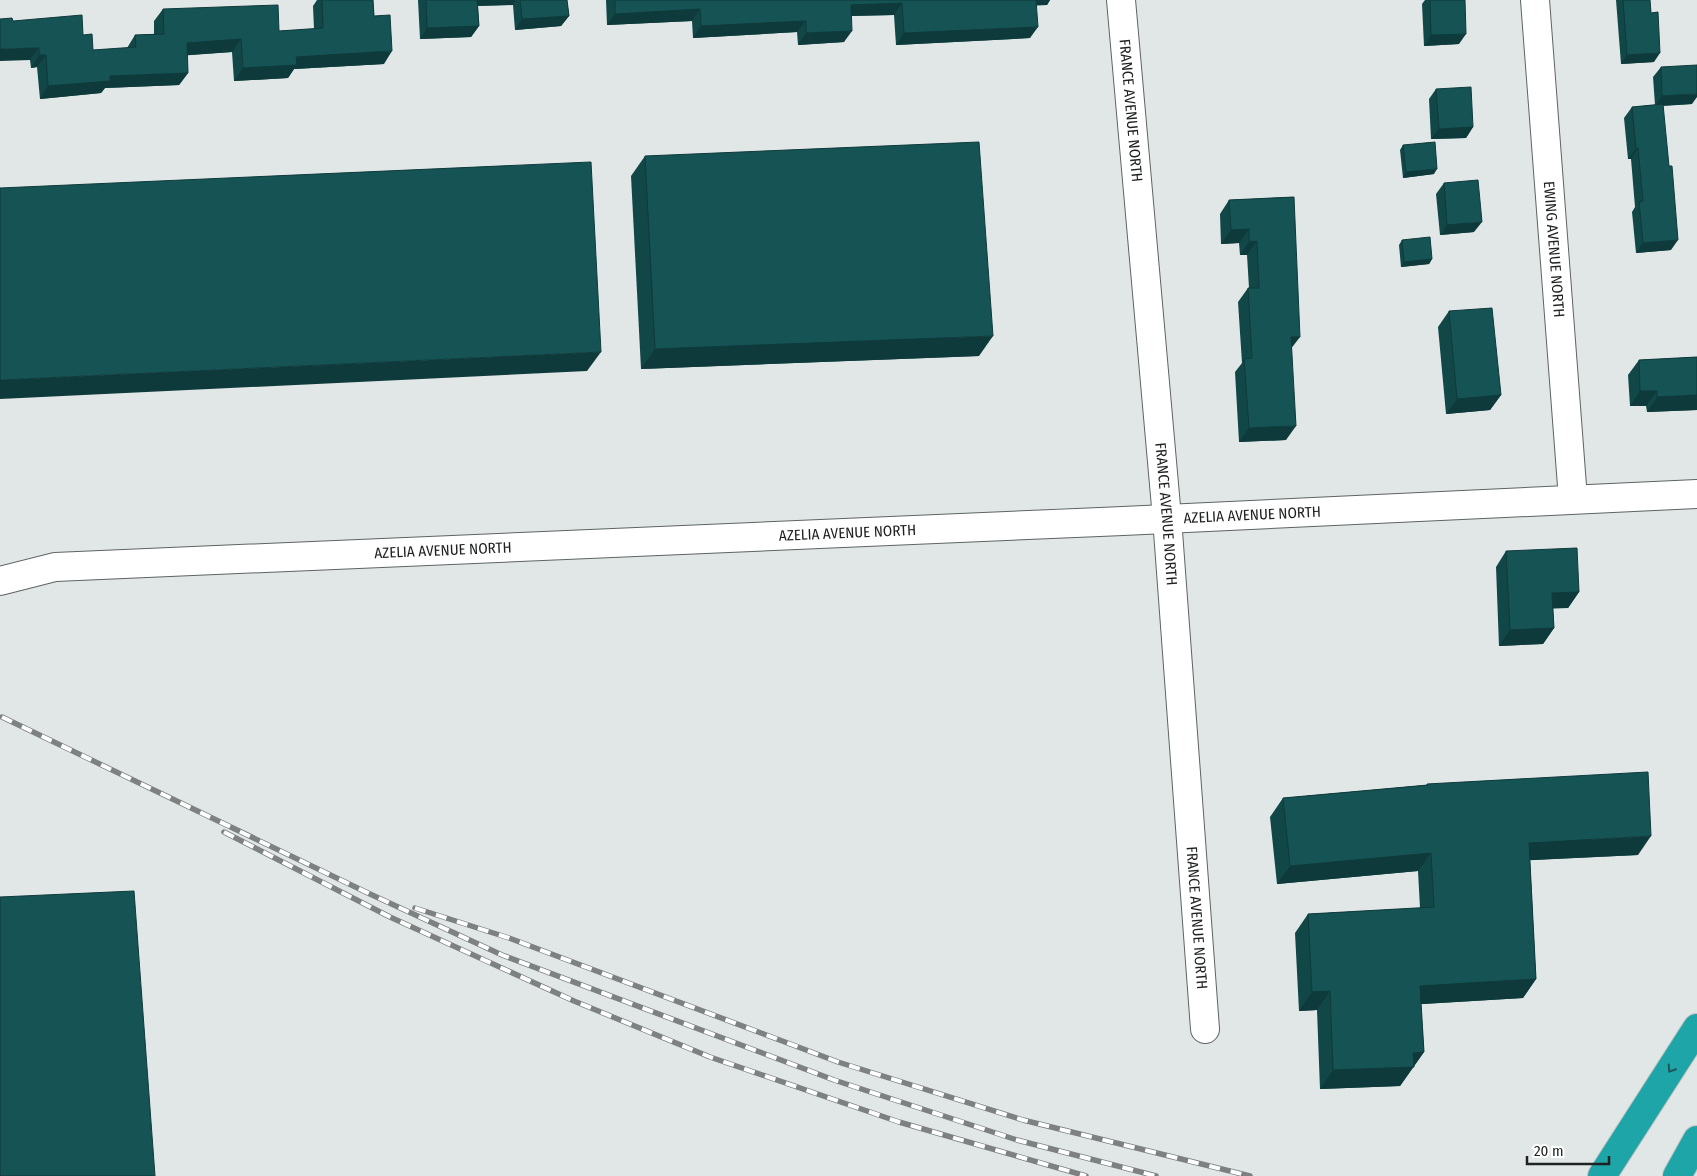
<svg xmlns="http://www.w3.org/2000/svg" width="1697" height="1176" font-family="'Fira Sans Condensed',sans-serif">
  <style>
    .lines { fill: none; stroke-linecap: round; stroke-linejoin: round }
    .minor-casing { stroke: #5e6363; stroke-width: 30 }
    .highway-casing { stroke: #c1c1c1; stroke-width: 30 }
    .minor { stroke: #fff; stroke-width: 28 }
    .highway { stroke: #1da5a8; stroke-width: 28 }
    .rail-casing { stroke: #7d8181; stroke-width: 5.5 }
    .rail { stroke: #fff; stroke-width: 4; stroke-dasharray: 11; stroke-linecap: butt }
    .wall { fill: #124748 }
    .shaded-wall { fill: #0f3a3b }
    .building { fill: #155354; stroke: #0f3a3b }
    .oneway { stroke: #1f5658 }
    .labels { text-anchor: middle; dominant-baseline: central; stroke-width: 5; stroke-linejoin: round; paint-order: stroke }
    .street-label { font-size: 15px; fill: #202222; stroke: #fff }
  </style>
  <rect width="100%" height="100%" fill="#e1e7e7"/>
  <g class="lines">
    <defs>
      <g id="minor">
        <path id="s1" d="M 1121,0 L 1167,518 L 1205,1029"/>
        <path id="s2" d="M 1535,0 L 1573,499"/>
        <path id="s3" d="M 0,581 L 55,567 L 1123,521 L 1697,494"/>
      </g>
      <g id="highway">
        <path d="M 1602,1176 L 1697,1028"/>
        <path d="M 1677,1176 L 1697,1140"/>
      </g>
    </defs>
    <use href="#minor" class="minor-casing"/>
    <use href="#highway" class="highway-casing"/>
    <use href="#minor" class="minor"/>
    <use href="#highway" class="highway"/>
    <defs>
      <g id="rail">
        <path d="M 2,717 L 370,894 L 502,955 L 834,1080 L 1017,1140 L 1156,1176"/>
        <path d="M 224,832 L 390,917 L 574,1001 L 710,1057 L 899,1122 L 1086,1176"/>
        <path d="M 415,908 L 509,938 L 838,1062 L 1023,1120 L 1250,1176"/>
      </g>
    </defs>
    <use href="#rail" class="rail-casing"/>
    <use href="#rail" class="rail"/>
  </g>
  <g class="wall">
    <path d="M 317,0 L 373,0 L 374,16 L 384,64 L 294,69 L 288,78 L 234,81 L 232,52 L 187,55 L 188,73 L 179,85 L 105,88 L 101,93 L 40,99 L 37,67 L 31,68 L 30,60 L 13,21 L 83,35 L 93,50 L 127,48 L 135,35 L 154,34 L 154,21 L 163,9 L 279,31 L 314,29 L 313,6 Z"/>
    <path d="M 418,0 L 567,0 L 569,16 L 561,26 L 515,30 L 513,5 L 478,6 L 479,26 L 471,37 L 420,39 Z"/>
    <path d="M 606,0 L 1050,0 L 1047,5 L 1037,5 L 1030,38 L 896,45 L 894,15 L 852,16 L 844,42 L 798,45 L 797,32 L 693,38 L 692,21 L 607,25 Z"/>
    <path d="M 1425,0 L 1465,0 L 1459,44 L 1424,46 L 1422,4 Z"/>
    <path d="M 1616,0 L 1650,0 L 1654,62 L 1621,64 Z"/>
    <path d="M 1661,67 L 1692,104 L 1663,106 L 1671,250 L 1636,253 L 1632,212 L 1635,207 L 1631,159 L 1628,159 L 1624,118 L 1632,107 L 1655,105 L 1653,77 Z"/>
    <path d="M 1436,89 L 1473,127 L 1466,138 L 1431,139 L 1429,99 Z"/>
    <path d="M 1403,145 L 1434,174 L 1403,178 L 1400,150 Z"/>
    <path d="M 645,156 L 979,356 L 641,369 L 631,176 Z"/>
    <path d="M 1444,183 L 1474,232 L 1440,235 L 1436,194 Z"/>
    <path d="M 1294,197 L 1291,349 L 1286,440 L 1239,442 L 1235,372 L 1242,363 L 1238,302 L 1248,288 L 1249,288 L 1247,255 L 1240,255 L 1239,243 L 1221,244 L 1220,214 L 1229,200 Z"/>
    <path d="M 1402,240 L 1432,259 L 1429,264 L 1401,267 L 1399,245 Z"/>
    <path d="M 1449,311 L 1501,395 L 1490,410 L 1446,414 L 1438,327 Z"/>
    <path d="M 1697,357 L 1697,410 L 1647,412 L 1646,406 L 1630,406 L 1628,375 L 1639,360 Z"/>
    <path d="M 1506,551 L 1579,592 L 1568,608 L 1553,608 L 1554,628 L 1543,644 L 1499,646 L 1496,567 Z"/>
    <path d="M 1427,784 L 1638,855 L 1530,860 L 1536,979 L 1523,998 L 1421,1004 L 1424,1052 L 1400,1086 L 1320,1089 L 1317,1010 L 1299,1011 L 1295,933 L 1308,914 L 1420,908 L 1418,871 L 1277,884 L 1270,817 L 1283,798 L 1426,785 Z"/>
  </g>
  <g class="shaded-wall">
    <path d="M 474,0 L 516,0 L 513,5 L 470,6 Z"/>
    <path d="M 1032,0 L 1050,0 L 1047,5 L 1028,6 Z"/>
    <path d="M 902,3 L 894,15 L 843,16 L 851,5 Z"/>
    <path d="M 700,9 L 692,21 L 607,25 L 615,14 Z"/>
    <path d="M 569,16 L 561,26 L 515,30 L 522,19 Z"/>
    <path d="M 806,21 L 797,32 L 693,38 L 701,26 Z"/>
    <path d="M 479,26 L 471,37 L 420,39 L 427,28 Z"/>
    <path d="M 1038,27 L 1030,38 L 896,45 L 904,33 Z"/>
    <path d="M 852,31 L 844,42 L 798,45 L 806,33 Z"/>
    <path d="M 1466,34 L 1459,44 L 1424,46 L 1431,35 Z"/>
    <path d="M 241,39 L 232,52 L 178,56 L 187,43 Z"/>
    <path d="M 39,48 L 30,60 L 0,61 L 0,49 Z"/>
    <path d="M 392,51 L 384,64 L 294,69 L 288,78 L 234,81 L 243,68 L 296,57 Z"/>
    <path d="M 1660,53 L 1654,62 L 1621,64 L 1627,55 Z"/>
    <path d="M 39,55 L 46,55 L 37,67 L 31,68 Z"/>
    <path d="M 188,73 L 179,85 L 105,88 L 101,93 L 40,99 L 48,86 L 110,76 Z"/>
    <path d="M 1697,94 L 1697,97 L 1692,104 L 1655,106 L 1662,96 Z"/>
    <path d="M 1473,127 L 1466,138 L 1431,139 L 1439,129 Z"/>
    <path d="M 1638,148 L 1631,159 L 1628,159 L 1636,149 Z"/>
    <path d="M 1437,169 L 1434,174 L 1403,178 L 1406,172 Z"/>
    <path d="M 1482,222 L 1474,232 L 1440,235 L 1447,225 Z"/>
    <path d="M 1249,229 L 1239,243 L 1221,244 L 1231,230 Z"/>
    <path d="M 1678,240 L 1671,250 L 1636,253 L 1643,243 Z"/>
    <path d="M 1257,241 L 1247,255 L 1240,255 L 1249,242 Z"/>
    <path d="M 1432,259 L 1429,264 L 1401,267 L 1404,262 Z"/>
    <path d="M 993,336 L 979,356 L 641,369 L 655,349 Z"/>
    <path d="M 1291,337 L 1300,337 L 1290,350 Z"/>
    <path d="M 601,352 L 587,371 L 0,399 L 0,380 Z"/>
    <path d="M 1640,391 L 1657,391 L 1646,406 L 1630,406 Z"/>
    <path d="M 1501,395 L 1490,410 L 1446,414 L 1457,399 Z"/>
    <path d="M 1697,395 L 1697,410 L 1647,412 L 1657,397 Z"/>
    <path d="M 1296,426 L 1286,440 L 1239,442 L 1249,428 Z"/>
    <path d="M 1579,592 L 1568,608 L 1541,609 L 1552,593 Z"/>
    <path d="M 1554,628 L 1543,644 L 1499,646 L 1510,630 Z"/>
    <path d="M 1651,836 L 1638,855 L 1516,861 L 1529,843 Z"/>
    <path d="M 1431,853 L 1418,871 L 1277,884 L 1290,866 Z"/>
    <path d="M 1536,979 L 1523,998 L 1407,1005 L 1420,986 Z"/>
    <path d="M 1330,991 L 1317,1010 L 1299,1011 L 1312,992 Z"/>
    <path d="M 1424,1052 L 1400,1086 L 1320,1089 L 1333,1070 L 1413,1053 Z"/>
  </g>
  <g class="building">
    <path d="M 322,0 L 373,0 L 374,16 L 390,15 L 392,51 L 296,57 L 297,65 L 243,68 L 241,39 L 187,43 L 188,73 L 110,76 L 110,81 L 48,86 L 46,55 L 39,55 L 39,48 L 0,49 L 0,19 L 12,18 L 13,21 L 82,15 L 83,35 L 92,34 L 93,50 L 136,47 L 135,35 L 164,34 L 163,9 L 278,5 L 279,31 L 323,28 Z"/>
    <path d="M 426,0 L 477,0 L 479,26 L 427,28 Z"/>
    <path d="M 520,0 L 567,0 L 569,16 L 522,19 Z"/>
    <path d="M 615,0 L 1036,0 L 1038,27 L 904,33 L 902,3 L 851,5 L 852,31 L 806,33 L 806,21 L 701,26 L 700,9 L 615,14 Z"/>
    <path d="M 1430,0 L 1465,0 L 1466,34 L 1431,35 Z"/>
    <path d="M 1623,0 L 1650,0 L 1651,13 L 1658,12 L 1660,53 L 1627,55 Z"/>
    <path d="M 1697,65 L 1697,94 L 1662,96 L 1661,67 Z"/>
    <path d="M 1471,87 L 1473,127 L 1439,129 L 1436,89 Z"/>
    <path d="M 1663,104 L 1669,166 L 1672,166 L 1678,240 L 1643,243 L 1639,202 L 1643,201 L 1638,148 L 1636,149 L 1632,107 Z"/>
    <path d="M 979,142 L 993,336 L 655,349 L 645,156 Z"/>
    <path d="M 1435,142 L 1437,169 L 1406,172 L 1403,145 Z"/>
    <path d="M 591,162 L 601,352 L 0,380 L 0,188 Z"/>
    <path d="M 1478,180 L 1482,222 L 1447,225 L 1444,183 Z"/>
    <path d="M 1294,197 L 1300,337 L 1291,337 L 1296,426 L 1249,428 L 1244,359 L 1252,358 L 1248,288 L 1259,288 L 1257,241 L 1249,242 L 1249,229 L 1231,230 L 1229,200 Z"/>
    <path d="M 1430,237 L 1432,259 L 1404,262 L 1402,240 Z"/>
    <path d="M 1492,308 L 1501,395 L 1457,399 L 1449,311 Z"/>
    <path d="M 1697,357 L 1697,395 L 1657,397 L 1657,391 L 1640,391 L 1639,360 Z"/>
    <path d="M 1577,548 L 1579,592 L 1552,593 L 1554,628 L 1510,630 L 1506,551 Z"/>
    <path d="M 1648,772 L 1651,836 L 1529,843 L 1536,979 L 1420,986 L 1424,1052 L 1413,1053 L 1414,1067 L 1333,1070 L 1330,991 L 1312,992 L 1308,914 L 1434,907 L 1431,853 L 1290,866 L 1283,798 L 1428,785 L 1427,784 Z"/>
    <path d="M 134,891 L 155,1176 L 0,1176 L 0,897 Z"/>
  </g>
  <defs><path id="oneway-chevron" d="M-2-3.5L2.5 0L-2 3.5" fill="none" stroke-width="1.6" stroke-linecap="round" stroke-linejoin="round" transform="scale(1.25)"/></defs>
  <use class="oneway" href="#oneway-chevron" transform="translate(1671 1069) rotate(123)"/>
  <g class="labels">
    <g class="street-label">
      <text stroke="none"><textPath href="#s1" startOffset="111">FRANCE AVENUE NORTH</textPath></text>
      <text stroke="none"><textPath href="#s2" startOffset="250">EWING AVENUE NORTH</textPath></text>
      <text stroke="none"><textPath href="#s1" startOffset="516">FRANCE AVENUE NORTH</textPath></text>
      <text stroke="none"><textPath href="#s3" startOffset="1255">AZELIA AVENUE NORTH</textPath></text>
      <text stroke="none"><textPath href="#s3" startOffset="850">AZELIA AVENUE NORTH</textPath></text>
      <text stroke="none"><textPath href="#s3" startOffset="445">AZELIA AVENUE NORTH</textPath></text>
      <text stroke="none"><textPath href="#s1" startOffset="921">FRANCE AVENUE NORTH</textPath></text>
    </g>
  </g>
  <path d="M1527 1156v8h82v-8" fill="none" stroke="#202222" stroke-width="2.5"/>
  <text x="1534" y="1156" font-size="15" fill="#202222" stroke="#ffffff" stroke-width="4" paint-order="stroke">20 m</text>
</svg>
